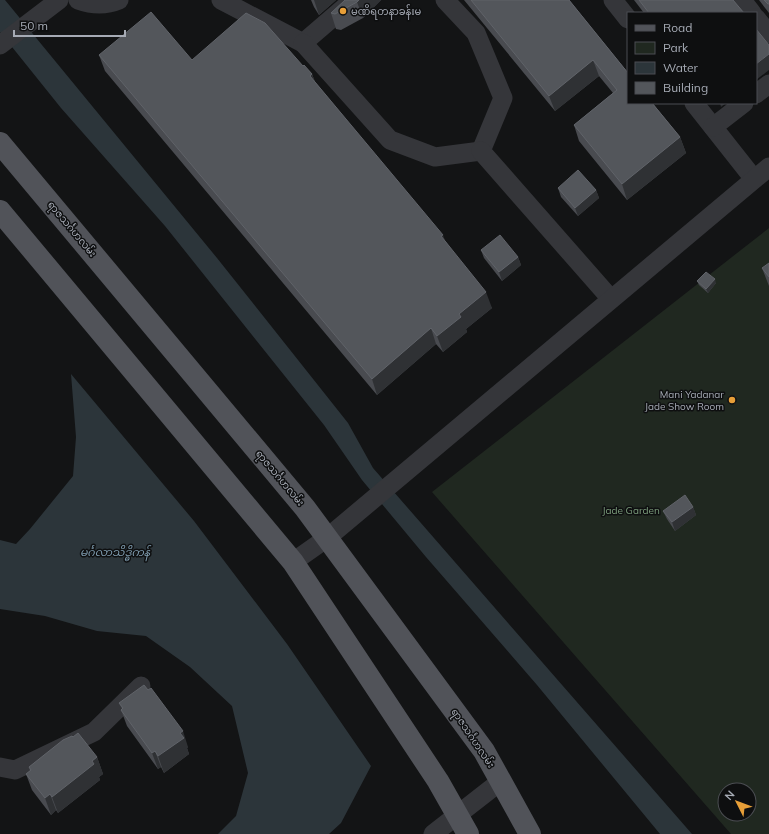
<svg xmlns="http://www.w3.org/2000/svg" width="769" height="834" font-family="Mulish,'Noto Sans Myanmar',sans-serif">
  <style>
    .green { fill: #202820; fill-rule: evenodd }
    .water { fill: #2c353a }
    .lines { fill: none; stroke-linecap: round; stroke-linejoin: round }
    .minor { stroke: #35363a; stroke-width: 19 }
    .major { stroke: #515359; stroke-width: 22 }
    .wall { fill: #494b50 }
    .shaded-wall { fill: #2f3134 }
    .building { fill: #53565b; stroke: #606369 }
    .poi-dot { fill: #e89f38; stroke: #0e0f10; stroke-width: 1.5 }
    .labels { text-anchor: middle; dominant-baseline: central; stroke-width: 3; stroke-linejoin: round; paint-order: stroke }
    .poi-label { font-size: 10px; fill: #a6abb5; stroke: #0e0f10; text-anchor: start }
    .street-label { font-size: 10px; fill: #a6abb5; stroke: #0e0f10 }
    .park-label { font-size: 10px; fill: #7e9f7e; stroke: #0e0f10 }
    .water-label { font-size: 11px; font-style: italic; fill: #7e9bae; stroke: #0e0f10 }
  </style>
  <rect width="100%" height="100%" fill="#131415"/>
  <path class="green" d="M 769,228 L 769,834 L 731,834 L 432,492 ZM 725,790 L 749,790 L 749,814 L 725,814 Z"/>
  <g class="water">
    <path d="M 0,0 L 5,0 L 217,258 L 348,423 L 373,468 L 692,834 L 660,834 L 537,685 L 426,557 L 362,480 L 324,425 L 165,226 L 61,108 L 0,32 Z"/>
    <path d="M 71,374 L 194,521 L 287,644 L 371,766 L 341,823 L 329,834 L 218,834 L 236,816 L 248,773 L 232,706 L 190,667 L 146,636 L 97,631 L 45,616 L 0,609 L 0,540 L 16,544 L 30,529 L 73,476 L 76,437 Z"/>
  </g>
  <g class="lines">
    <g class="minor">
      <path d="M 78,0 C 92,5 105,6 119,0"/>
      <path d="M 221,0 L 303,43 L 353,0"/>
      <path d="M 445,0 L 476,33 L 503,98 L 481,151"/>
      <path d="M 613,0 L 628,19"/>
      <path d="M 742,0 L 752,13"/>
      <path d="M 756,18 L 769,34"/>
      <path d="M 303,43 L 390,140 L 435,157 L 481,151"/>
      <path d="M 0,45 L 59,0"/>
      <path d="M 756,94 L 769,84"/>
      <path d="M 694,103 L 754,179"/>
      <path d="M 713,127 L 744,103"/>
      <path d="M 481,151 L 611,299"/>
      <path d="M 293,562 L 327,538 L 769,167"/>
      <path d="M 0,767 L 15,770 L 94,732 L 141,686"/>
      <path d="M 433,834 L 501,781"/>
    </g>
    <g class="major">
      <path d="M 0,143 L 305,508 L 484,751 L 530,834"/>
      <path d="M 0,211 L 293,562 L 438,781 L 468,834"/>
    </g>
  </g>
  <g class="wall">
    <path d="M 311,0 L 336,0 L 319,15 L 314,7 Z"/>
    <path d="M 345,0 L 381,0 L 363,18 L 341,30 L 336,29 L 331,13 Z"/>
    <path d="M 464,0 L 569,0 L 680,137 L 686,153 L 627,200 L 579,141 L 574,125 L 613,93 L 599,76 L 555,111 Z"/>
    <path d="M 634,0 L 733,0 L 744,13 L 644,13 Z"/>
    <path d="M 759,0 L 769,0 L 769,13 Z"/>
    <path d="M 99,55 L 303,66 L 312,74 L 315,82 L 446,242 L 492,308 L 466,329 L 467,332 L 443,352 L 436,344 L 377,395 L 105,71 Z"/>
    <path d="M 558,188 L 596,190 L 599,198 L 578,216 L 561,197 Z"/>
    <path d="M 481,250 L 518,257 L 521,265 L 502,281 L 484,258 Z"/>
    <path d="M 769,263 L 769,286 L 762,268 Z"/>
    <path d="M 697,281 L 716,283 L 708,293 L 699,285 Z"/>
    <path d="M 693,507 L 696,515 L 675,531 L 667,519 L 663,511 Z"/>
    <path d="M 119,703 L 188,747 L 187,748 L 189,754 L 164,773 L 161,767 L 158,769 L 127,726 L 121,710 L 122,709 Z"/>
    <path d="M 97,757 L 103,774 L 99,777 L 100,780 L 58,813 L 56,810 L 51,815 L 32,790 L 26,774 L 30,771 L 29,767 Z"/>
  </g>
  <g class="shaded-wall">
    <path d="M 314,0 L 336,0 L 319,15 Z"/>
    <path d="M 359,0 L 381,0 L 363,18 L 357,2 Z"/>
    <path d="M 769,54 L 769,70 L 756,80 L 756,64 Z"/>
    <path d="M 593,60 L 599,76 L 555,111 L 549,96 Z"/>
    <path d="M 312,74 L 318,90 L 310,76 Z"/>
    <path d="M 720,103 L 726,103 L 721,107 Z"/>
    <path d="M 680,137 L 686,153 L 627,200 L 622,184 Z"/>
    <path d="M 596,190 L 599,198 L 578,216 L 575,208 Z"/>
    <path d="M 443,235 L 449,251 L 441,236 Z"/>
    <path d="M 518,257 L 521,265 L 502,281 L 499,272 Z"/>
    <path d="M 715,279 L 716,283 L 708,293 L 706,289 Z"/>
    <path d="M 486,292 L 492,308 L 466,329 L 467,332 L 443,352 L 437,336 L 459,314 Z"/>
    <path d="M 431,328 L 436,344 L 377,395 L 372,379 Z"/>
    <path d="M 693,507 L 696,515 L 675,531 L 672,522 Z"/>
    <path d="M 183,731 L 188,747 L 187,748 L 189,754 L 164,773 L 158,756 L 180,733 Z"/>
    <path d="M 155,751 L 161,767 L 158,769 L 152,753 Z"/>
    <path d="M 97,757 L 103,774 L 99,777 L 100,780 L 58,813 L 52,797 Z"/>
    <path d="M 50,794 L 56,810 L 51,815 L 45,798 Z"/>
  </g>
  <g class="building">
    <path d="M 345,0 L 359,0 L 357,2 L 335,14 L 331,13 Z"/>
    <path d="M 471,0 L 569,0 L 628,73 L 628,103 L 652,103 L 680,137 L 622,184 L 574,125 L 617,90 L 593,60 L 549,96 Z"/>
    <path d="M 639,0 L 733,0 L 744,13 L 649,13 Z"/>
    <path d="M 764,0 L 769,0 L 769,4 L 768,4 Z"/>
    <path d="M 151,12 L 192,60 L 246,13 L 265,23 L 303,66 L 304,65 L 312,74 L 310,76 L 443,235 L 441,236 L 486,292 L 459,314 L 461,317 L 437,336 L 431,328 L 372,379 L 99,55 Z"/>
    <path d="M 756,29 L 769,45 L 769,54 L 756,64 Z"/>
    <path d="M 578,170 L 596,190 L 575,208 L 558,188 Z"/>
    <path d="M 500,235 L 518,257 L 499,272 L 481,250 Z"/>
    <path d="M 769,263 L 769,277 L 762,268 Z"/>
    <path d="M 706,272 L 715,279 L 706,289 L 697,281 Z"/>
    <path d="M 685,495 L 693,507 L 672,522 L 663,511 Z"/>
    <path d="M 144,685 L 148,690 L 151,688 L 183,731 L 180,733 L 184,738 L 158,756 L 155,751 L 152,753 L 121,710 L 123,708 L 119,703 Z"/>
    <path d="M 78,733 L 97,757 L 92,761 L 94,764 L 52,797 L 50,794 L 45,798 L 26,774 L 31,770 L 29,767 L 63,740 L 72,736 L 73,737 Z"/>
  </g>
  <g class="poi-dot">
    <circle cx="343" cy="11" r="4"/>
    <circle cx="732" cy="400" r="4"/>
  </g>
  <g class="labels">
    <g class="poi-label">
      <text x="351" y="11">မဏိရတနာခန်းမ</text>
      <text x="724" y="394" text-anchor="end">Mani Yadanar<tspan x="724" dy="12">Jade Show Room</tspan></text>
    </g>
    <g class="street-label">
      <text transform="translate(72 229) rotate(50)">ရာဇသင်္ဂဟလမ်း</text>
      <text transform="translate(280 478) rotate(50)">ရာဇသင်္ဂဟလမ်း</text>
      <text transform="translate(473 738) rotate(56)">ရာဇသင်္ဂဟလမ်း</text>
    </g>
    <g class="park-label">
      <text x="631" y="510">Jade Garden</text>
    </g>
    <g class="water-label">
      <text x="115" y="552">မင်္ဂလာသိဒ္ဓိကန်</text>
    </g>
  </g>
  <rect x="627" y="12" width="130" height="92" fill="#0e0f10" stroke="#4b4d52"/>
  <rect x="635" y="25" width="20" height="6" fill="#515359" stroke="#4b4d52"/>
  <text x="663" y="32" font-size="12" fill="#a6abb5">Road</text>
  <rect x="635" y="42" width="20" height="12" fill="#202820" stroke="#4b4d52"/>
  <text x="663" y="52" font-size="12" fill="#a6abb5">Park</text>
  <rect x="635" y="62" width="20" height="12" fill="#2c353a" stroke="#4b4d52"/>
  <text x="663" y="72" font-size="12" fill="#a6abb5">Water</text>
  <rect x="635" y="82" width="20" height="12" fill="#53565b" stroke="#4b4d52"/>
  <text x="663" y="92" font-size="12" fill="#a6abb5">Building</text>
  <g transform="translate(737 802) rotate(312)"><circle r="19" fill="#0e0f10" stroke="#4b4d52"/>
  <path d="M0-3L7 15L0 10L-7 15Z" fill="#e89f38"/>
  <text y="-6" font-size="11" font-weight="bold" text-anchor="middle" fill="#a6abb5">N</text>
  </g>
  <path d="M14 30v6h111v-6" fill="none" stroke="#a6abb5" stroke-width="2"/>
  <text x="20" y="30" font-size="12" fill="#a6abb5" stroke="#0e0f10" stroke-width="3" paint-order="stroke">50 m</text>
</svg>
